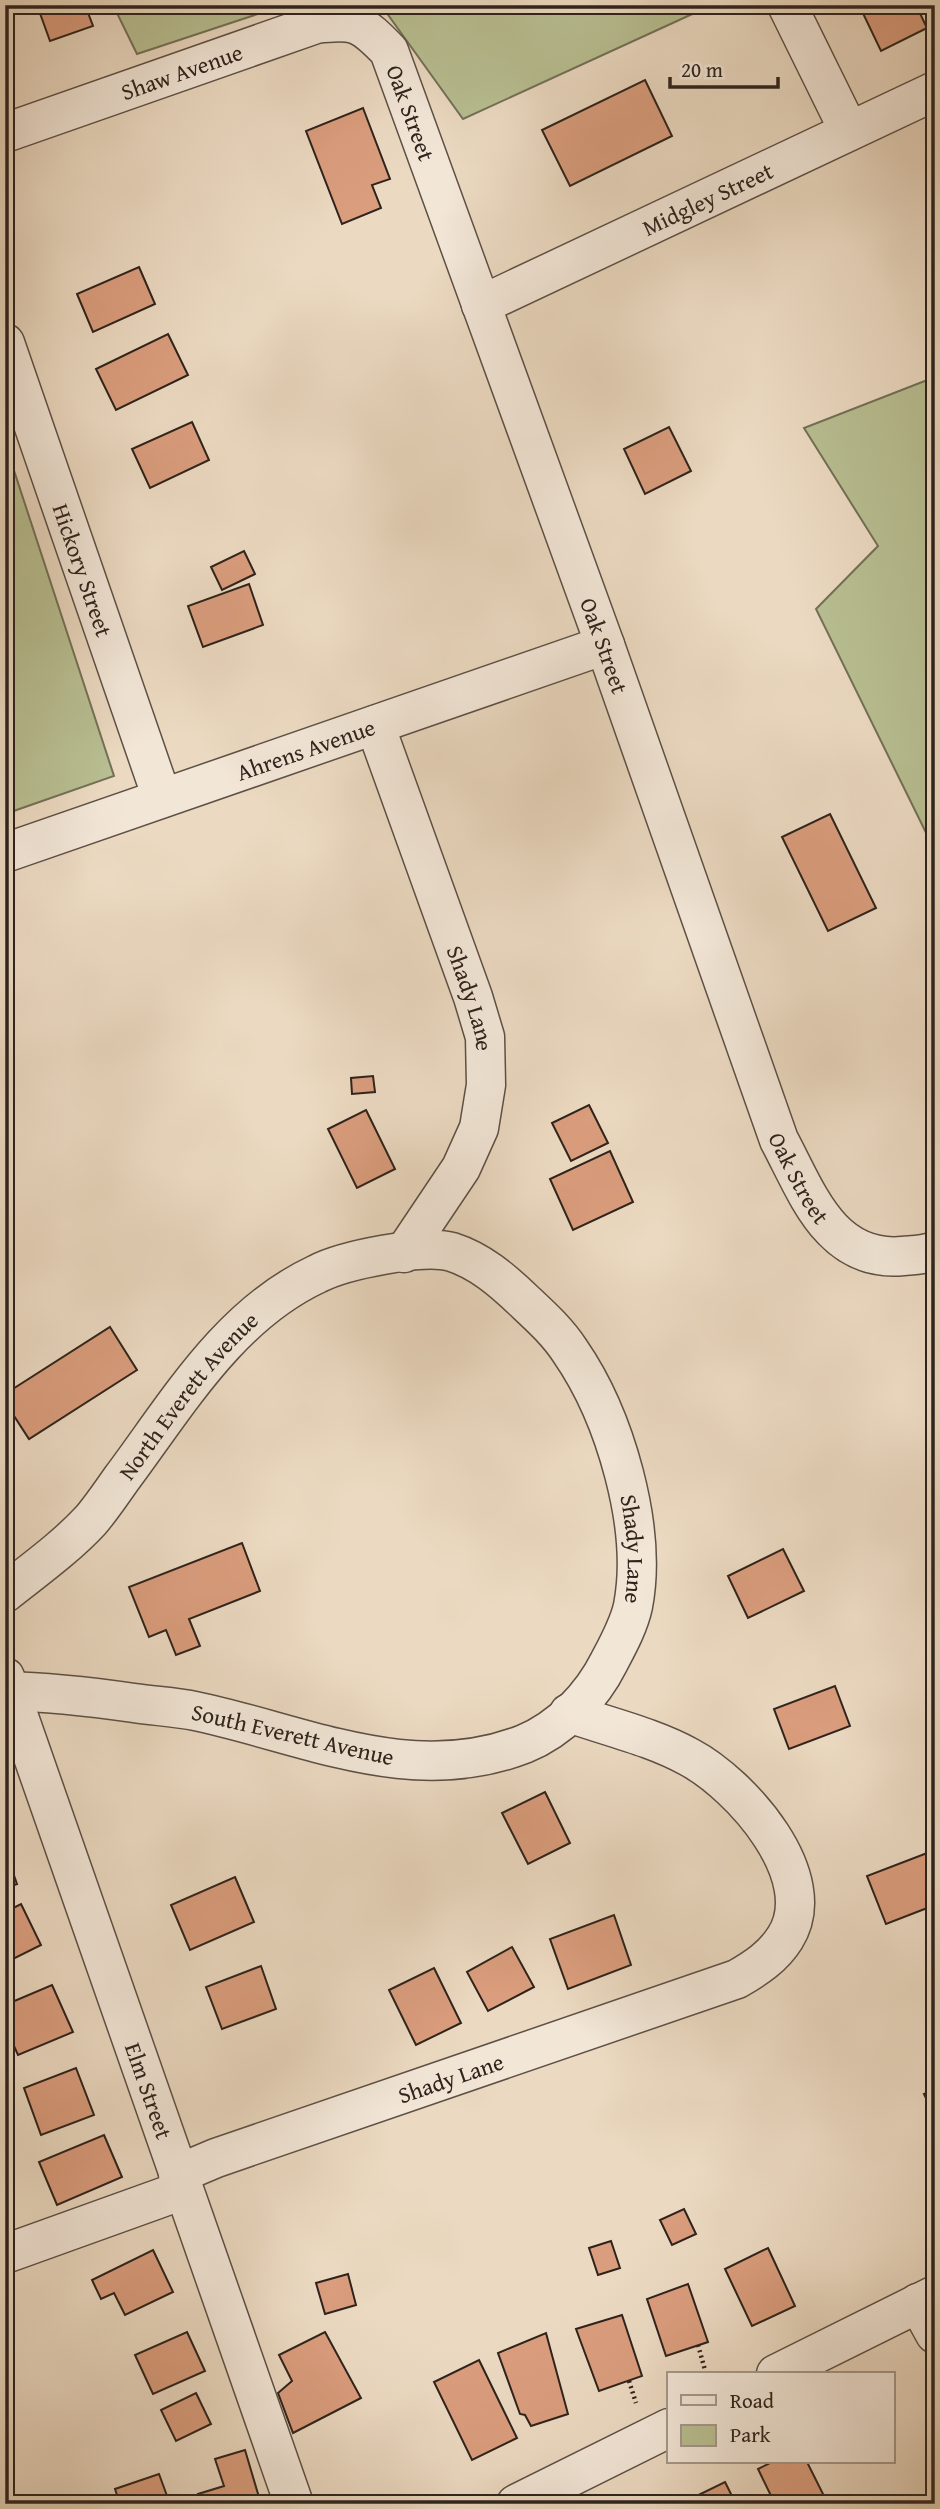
<svg xmlns="http://www.w3.org/2000/svg" width="940" height="2509" font-family="'Gentium Book Plus',serif">
  <style>
    .green { fill: #b8bf92; stroke: #737157; stroke-width: 2 }
    .building { fill: #da9d7d; stroke: #2e231c; stroke-width: 2 }
    .lines { fill: none; stroke-linecap: round; stroke-linejoin: round }
    .minor-casing { stroke: #5d5045; stroke-width: 41 }
    .path { stroke: #2e231c; stroke-width: 4.5; stroke-dasharray: 2 3.5; stroke-linecap: butt }
    .minor { stroke: #f2e6d7; stroke-width: 38 }
    .labels { text-anchor: middle; dominant-baseline: central; stroke-width: 5; stroke-linejoin: round; paint-order: stroke }
    .street-label { font-size: 23px; fill: #2e231c; stroke: #f2e6d7 }
  </style>
  <rect width="100%" height="100%" fill="#ebd9c1"/>
  <filter id="stains"><feTurbulence type="fractalNoise" baseFrequency=".00286" numOctaves="4"/><feColorMatrix values="0 0 0 0 .2 0 0 0 0 .09 0 0 0 0 .02 0 0 0 .5 -.17"/></filter>
  <radialGradient id="worn" r=".72"><stop offset=".6" stop-color="#630" stop-opacity="0"/><stop offset="1" stop-color="#630" stop-opacity=".3"/></radialGradient>
  <g class="green">
    <path d="M 113,5 L 285,5 L 137,54 Z"/>
    <path d="M 381,5 L 712,5 L 463,119 Z"/>
    <path d="M 935,377 L 935,851 L 816,609 L 878,546 L 804,428 Z"/>
    <path d="M 5,443 L 114,776 L 5,814 Z"/>
  </g>
  <g class="building">
    <path d="M 37,5 L 85,5 L 93,26 L 50,41 Z"/>
    <path d="M 859,5 L 916,5 L 927,28 L 881,51 Z"/>
    <path d="M 645,80 L 672,136 L 570,186 L 542,130 Z"/>
    <path d="M 363,108 L 390,179 L 372,185 L 381,208 L 342,224 L 306,131 Z"/>
    <path d="M 139,267 L 155,304 L 93,332 L 77,294 Z"/>
    <path d="M 168,334 L 188,375 L 116,410 L 96,369 Z"/>
    <path d="M 192,422 L 209,460 L 150,488 L 132,449 Z"/>
    <path d="M 669,427 L 691,471 L 645,494 L 624,449 Z"/>
    <path d="M 244,551 L 255,574 L 222,590 L 211,567 Z"/>
    <path d="M 249,584 L 263,625 L 203,647 L 188,606 Z"/>
    <path d="M 830,814 L 876,908 L 828,931 L 782,837 Z"/>
    <path d="M 373,1076 L 375,1092 L 352,1094 L 351,1078 Z"/>
    <path d="M 589,1105 L 608,1143 L 571,1161 L 552,1123 Z"/>
    <path d="M 366,1110 L 395,1169 L 357,1188 L 328,1129 Z"/>
    <path d="M 610,1151 L 633,1202 L 573,1230 L 550,1179 Z"/>
    <path d="M 110,1327 L 137,1370 L 29,1439 L 5,1402 L 5,1394 Z"/>
    <path d="M 242,1543 L 260,1591 L 189,1619 L 200,1646 L 176,1655 L 166,1630 L 149,1637 L 129,1587 Z"/>
    <path d="M 783,1549 L 804,1591 L 748,1618 L 728,1576 Z"/>
    <path d="M 835,1686 L 850,1726 L 789,1749 L 774,1709 Z"/>
    <path d="M 545,1792 L 570,1843 L 528,1864 L 502,1813 Z"/>
    <path d="M 5,1849 L 17,1884 L 5,1888 Z"/>
    <path d="M 935,1850 L 935,1905 L 886,1924 L 867,1876 Z"/>
    <path d="M 235,1877 L 254,1922 L 190,1950 L 171,1905 Z"/>
    <path d="M 21,1904 L 41,1945 L 5,1963 L 5,1912 Z"/>
    <path d="M 614,1915 L 631,1965 L 568,1989 L 550,1939 Z"/>
    <path d="M 512,1947 L 534,1987 L 488,2011 L 467,1972 Z"/>
    <path d="M 261,1966 L 276,2009 L 222,2029 L 206,1987 Z"/>
    <path d="M 434,1968 L 461,2023 L 416,2045 L 389,1990 Z"/>
    <path d="M 52,1985 L 73,2032 L 18,2055 L 5,2026 L 5,2005 Z"/>
    <path d="M 76,2068 L 94,2115 L 41,2135 L 24,2088 Z"/>
    <path d="M 935,2089 L 935,2117 L 924,2094 Z"/>
    <path d="M 104,2135 L 122,2177 L 57,2205 L 39,2162 Z"/>
    <path d="M 684,2209 L 696,2234 L 672,2245 L 660,2220 Z"/>
    <path d="M 611,2241 L 620,2268 L 598,2275 L 589,2248 Z"/>
    <path d="M 768,2248 L 795,2306 L 752,2326 L 725,2269 Z"/>
    <path d="M 153,2250 L 173,2292 L 125,2315 L 114,2293 L 101,2299 L 92,2280 Z"/>
    <path d="M 348,2274 L 356,2305 L 325,2314 L 316,2283 Z"/>
    <path d="M 688,2284 L 708,2342 L 666,2356 L 647,2299 Z"/>
    <path d="M 622,2315 L 642,2376 L 599,2391 L 576,2329 Z"/>
    <path d="M 187,2332 L 205,2371 L 153,2394 L 135,2355 Z"/>
    <path d="M 325,2332 L 361,2398 L 293,2433 L 278,2393 L 292,2381 L 279,2355 Z"/>
    <path d="M 546,2333 L 568,2414 L 531,2426 L 525,2415 L 520,2414 L 498,2353 Z"/>
    <path d="M 479,2360 L 517,2438 L 472,2460 L 434,2382 Z"/>
    <path d="M 196,2393 L 211,2424 L 176,2441 L 161,2410 Z"/>
    <path d="M 245,2450 L 261,2504 L 201,2504 L 198,2494 L 224,2486 L 215,2459 Z"/>
    <path d="M 772,2462 L 807,2462 L 828,2504 L 775,2504 L 758,2469 Z"/>
    <path d="M 159,2474 L 170,2504 L 120,2504 L 115,2489 Z"/>
    <path d="M 725,2482 L 736,2504 L 680,2504 Z"/>
  </g>
  <g class="lines">
    <defs>
      <g id="minor">
        <path d="M 787,5 L 849,131"/>
        <path id="s1" d="M 5,133 L 316,24 C 356,19 362,23 389,51 L 605,645 L 779,1140 C 807,1192 830,1263 903,1256 C 914,1255 924,1255 935,1251"/>
        <path id="s2" d="M 481,305 L 935,91"/>
        <path id="s3" d="M 5,343 L 162,798"/>
        <path id="s4" d="M 375,725 L 473,997 L 485,1037 L 486,1085 L 479,1128 L 461,1168 L 404,1253"/>
        <path id="s5" d="M 5,853 L 605,645"/>
        <path id="s6" d="M 5,1593 C 34,1570 66,1547 91,1520 C 102,1507 112,1492 122,1478 C 178,1403 229,1315 317,1274 C 344,1260 423,1244 452,1252 C 480,1261 502,1280 523,1300 C 540,1316 557,1331 570,1351 C 615,1416 648,1528 633,1606 C 629,1625 618,1645 609,1662 C 592,1696 561,1729 524,1744 C 411,1788 305,1734 195,1711 C 175,1707 154,1706 134,1703 C 92,1697 48,1692 5,1691"/>
        <path id="s7" d="M 5,1677 L 294,2504"/>
        <path id="s8" d="M 178,2174 L 216,2158 L 737,1979 C 756,1968 773,1957 785,1938 C 824,1877 740,1784 689,1757 C 653,1737 609,1727 569,1713"/>
        <path d="M 5,2254 L 183,2190"/>
        <path d="M 918,2303 L 935,2334"/>
        <path d="M 776,2374 L 935,2295"/>
        <path d="M 516,2504 L 669,2428"/>
      </g>
    </defs>
    <use href="#minor" class="minor-casing"/>
    <g class="path">
      <path d="M 698,2345 L 705,2370"/>
      <path d="M 629,2381 L 636,2403"/>
    </g>
    <use href="#minor" class="minor"/>
  </g>
  <g class="labels">
    <g class="street-label">
      <text stroke="none"><textPath href="#s1" startOffset="187">Shaw Avenue</textPath></text>
      <text stroke="none"><textPath href="#s1" startOffset="478">Oak Street</textPath></text>
      <text stroke="none"><textPath href="#s2" startOffset="250">Midgley Street</textPath></text>
      <text stroke="none"><textPath href="#s3" startOffset="240">Hickory Street</textPath></text>
      <text stroke="none"><textPath href="#s1" startOffset="1045">Oak Street</textPath></text>
      <text stroke="none"><textPath href="#s5" startOffset="318">Ahrens Avenue</textPath></text>
      <text stroke="none"><textPath href="#s4" startOffset="290">Shady Lane</textPath></text>
      <text stroke="none"><textPath href="#s1" startOffset="1612">Oak Street</textPath></text>
      <text stroke="none"><textPath href="#s6" startOffset="271">North Everett Avenue</textPath></text>
      <text stroke="none"><textPath href="#s6" startOffset="956">Shady Lane</textPath></text>
      <text transform="translate(293 1734) rotate(13)">South Everett Avenue</text>
      <text stroke="none"><textPath href="#s8" startOffset="289">Shady Lane</textPath></text>
      <text stroke="none"><textPath href="#s7" startOffset="438">Elm Street</textPath></text>
    </g>
  </g>
  <rect width="940" height="2509" fill="none" stroke="#ebd9c1" stroke-width="28"/>
  <rect x="7" y="7" width="926" height="2495" fill="none" stroke="#2e231c" stroke-width="3.5"/>
  <rect x="14" y="14" width="912" height="2481" fill="none" stroke="#2e231c" stroke-width="2"/>
  <rect x="667" y="2372" width="228" height="91" fill="#f2e6d7" stroke="#a4988c" stroke-width="2"/>
  <rect x="681" y="2395" width="35" height="10" fill="#f2e6d7" stroke="#a4988c" stroke-width="2"/>
  <text x="730" y="2408" font-size="21" fill="#2e231c">Road</text>
  <rect x="681" y="2425" width="35" height="21" fill="#b8bf92" stroke="#a4988c" stroke-width="2"/>
  <text x="730" y="2442" font-size="21" fill="#2e231c">Park</text>
  <path d="M670 77v10h108v-10" fill="none" stroke="#2e231c" stroke-width="3.5"/>
  <text x="681" y="77" font-size="21" fill="#2e231c" stroke="#f2e6d7" stroke-width="5" paint-order="stroke">20 m</text>
  <rect width="100%" height="100%" filter="url(#stains)"/>
  <rect width="100%" height="100%" fill="url(#worn)"/>
</svg>
